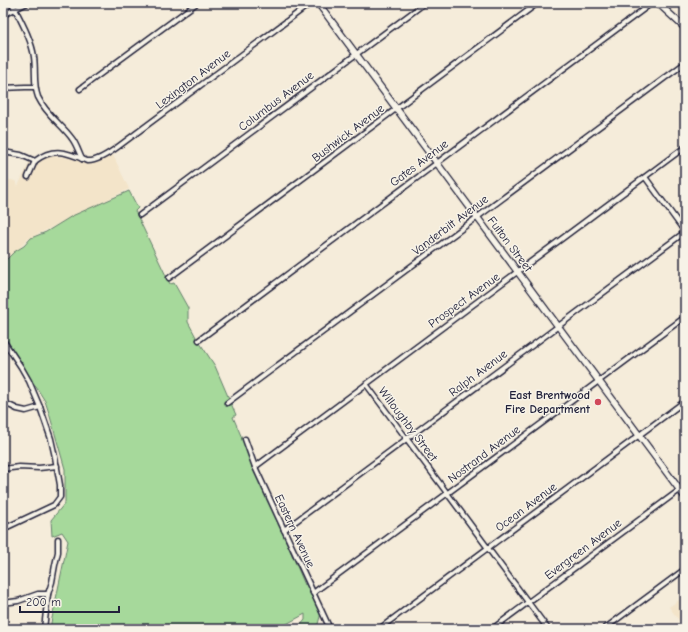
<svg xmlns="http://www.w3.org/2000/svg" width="688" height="632" font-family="'Comic Neue',sans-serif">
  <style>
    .built { fill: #f3e4c9 }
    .green { fill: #a6d99b; stroke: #647e6b }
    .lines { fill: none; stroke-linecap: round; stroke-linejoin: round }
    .street-casing { stroke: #22223b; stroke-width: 7 }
    .secondary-casing { stroke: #22223b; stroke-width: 8 }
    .street { stroke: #f7f3e8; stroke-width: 4 }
    .secondary { stroke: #f7f3e8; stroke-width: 5.5 }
    .poi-dot { fill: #d1495b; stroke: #f7f3e8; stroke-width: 1.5 }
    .labels { text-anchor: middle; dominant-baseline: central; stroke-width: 3; stroke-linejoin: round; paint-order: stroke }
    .street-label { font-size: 12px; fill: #22223b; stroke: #f7f3e8 }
    .poi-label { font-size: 12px; font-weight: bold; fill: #22223b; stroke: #f7f3e8; text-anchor: end }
  </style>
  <rect width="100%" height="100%" fill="#f5ecda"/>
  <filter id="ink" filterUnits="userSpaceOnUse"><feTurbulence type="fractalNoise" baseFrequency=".025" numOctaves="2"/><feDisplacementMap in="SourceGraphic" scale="8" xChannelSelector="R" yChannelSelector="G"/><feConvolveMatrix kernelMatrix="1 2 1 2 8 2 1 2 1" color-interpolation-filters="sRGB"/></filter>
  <g filter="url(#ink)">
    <g class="built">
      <path d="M 113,155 L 129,189 L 28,239 L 3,266 L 3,178 L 15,181 L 18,186 L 30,161 L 51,156 L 65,157 L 90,164 L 93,164 Z"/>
      <path d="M 685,596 L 685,628 L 669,607 Z"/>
    </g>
    <path class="green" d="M 129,191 L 138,208 L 135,211 L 170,284 L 174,283 L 188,308 L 188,322 L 196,337 L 215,366 L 236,415 L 233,417 L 305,585 L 306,582 L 321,613 L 318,624 L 312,629 L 294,629 L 299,627 L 305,620 L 305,614 L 279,628 L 280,629 L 51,629 L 51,623 L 68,541 L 62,532 L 52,536 L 51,520 L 65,503 L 65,469 L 49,413 L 45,401 L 11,348 L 3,339 L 3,263 L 14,252 L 24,246 L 31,238 L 46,232 L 72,216 Z"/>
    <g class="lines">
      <defs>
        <g id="street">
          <path d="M 12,3 C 20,19 32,40 34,57 C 36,71 33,84 38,97 C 47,116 62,124 73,140 C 77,146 79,153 82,159"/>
          <path d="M 3,15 L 27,3"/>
          <path d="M 3,88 L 25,87 L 35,87"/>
          <path d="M 80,89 L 197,3"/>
          <path d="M 3,152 L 21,155 L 35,161 C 53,147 67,152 87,161 C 96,162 111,152 119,146 L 311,3"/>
          <path d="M 28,177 L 35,161"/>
          <path d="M 645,177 L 685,232"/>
          <path d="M 140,215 L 425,3"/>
          <path d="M 169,278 L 538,3"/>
          <path d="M 3,340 L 21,367 L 29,381 L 40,407 L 51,439 L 55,457 L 60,485 L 60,497 L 54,505 L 3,529"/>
          <path d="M 199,340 L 652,3"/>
          <path d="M 366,384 L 548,629"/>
          <path d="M 3,402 L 17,409 L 26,411 L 40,407"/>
          <path d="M 227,403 L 685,63"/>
          <path d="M 245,439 L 255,467 L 330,629"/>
          <path d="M 255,467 L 685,147"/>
          <path d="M 3,469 L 19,467 L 39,468 L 57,466"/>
          <path d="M 284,530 L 685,232"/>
          <path d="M 313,593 L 685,317"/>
          <path d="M 3,603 L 18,601 L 38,594 L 48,594"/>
          <path d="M 44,629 L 48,594 L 52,582 L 55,565 L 58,552 L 58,539"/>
          <path d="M 379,629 L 685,401"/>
          <path d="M 492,629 L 685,486"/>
          <path d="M 604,629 L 685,569"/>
        </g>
        <g id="secondary">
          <path d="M 318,3 L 685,497"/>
          <path d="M 658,3 L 685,28"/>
        </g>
      </defs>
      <use href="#street" class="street-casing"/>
      <use href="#secondary" class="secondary-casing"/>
      <use href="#street" class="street"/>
      <use href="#secondary" class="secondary"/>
    </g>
  </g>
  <circle class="poi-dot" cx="598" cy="402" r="4"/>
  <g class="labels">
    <g class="street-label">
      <text transform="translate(193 79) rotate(-37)">Lexington Avenue</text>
      <text transform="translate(276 101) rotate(-37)">Columbus Avenue</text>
      <text transform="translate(348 133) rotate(-37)">Bushwick Avenue</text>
      <text transform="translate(419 163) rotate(-37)">Gates Avenue</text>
      <text transform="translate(450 225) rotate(-37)">Vanderbilt Avenue</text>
      <text transform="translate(510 244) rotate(53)">Fulton Street</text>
      <text transform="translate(464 300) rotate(-36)">Prospect Avenue</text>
      <text transform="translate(478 373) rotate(-37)">Ralph Avenue</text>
      <text transform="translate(408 424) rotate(53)">Willoughby Street</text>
      <text transform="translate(484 454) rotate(-37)">Nostrand Avenue</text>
      <text transform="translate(526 507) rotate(-37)">Ocean Avenue</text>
      <text transform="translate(295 531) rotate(65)">Eastern Avenue</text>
      <text transform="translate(583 549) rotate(-37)">Evergreen Avenue</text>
    </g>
    <g class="poi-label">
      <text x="590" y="395">East Brentwood<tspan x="590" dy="14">Fire Department</tspan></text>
    </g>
  </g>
  <rect width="688" height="632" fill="none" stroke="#f7f3e8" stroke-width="16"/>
  <rect x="8" y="8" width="672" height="616" fill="none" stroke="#22223b" stroke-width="1.5" filter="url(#ink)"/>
  <path d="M20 606v6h99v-6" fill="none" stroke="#22223b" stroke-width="2"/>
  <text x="26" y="606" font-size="12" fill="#22223b" stroke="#f7f3e8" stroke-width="3" paint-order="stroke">200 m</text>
</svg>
